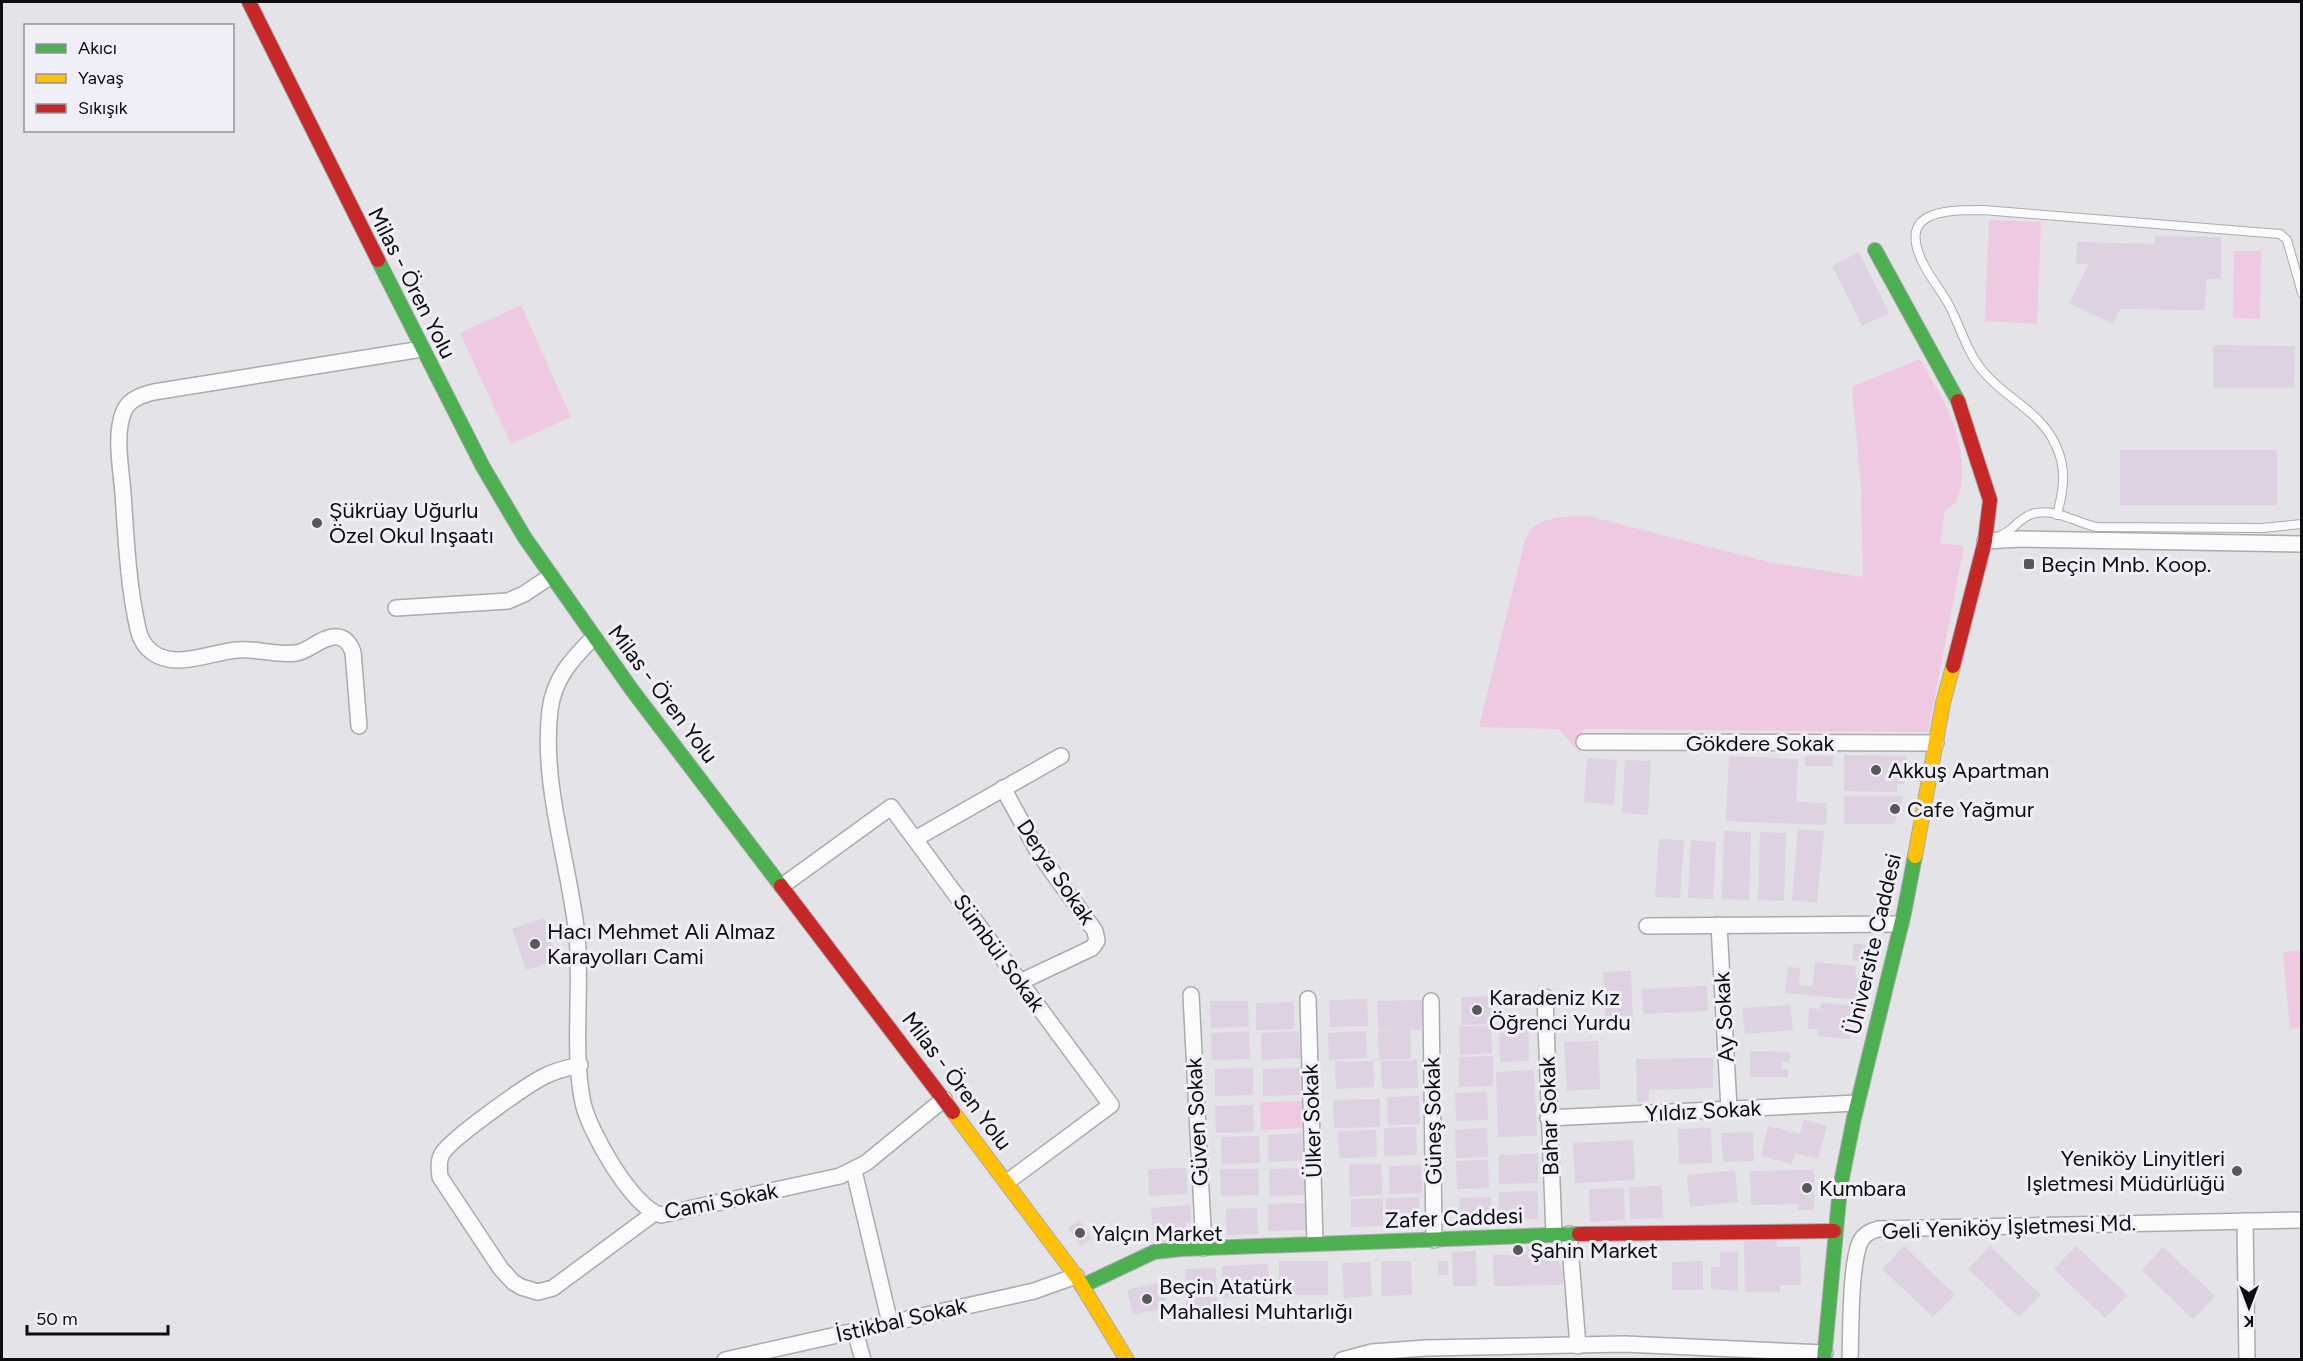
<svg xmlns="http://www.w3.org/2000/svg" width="2303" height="1361" font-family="Figtree,sans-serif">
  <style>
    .green { fill: #eec9e1 }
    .building { fill: #ddd1e2 }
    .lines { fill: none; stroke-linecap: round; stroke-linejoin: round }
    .lane-casing { stroke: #abaaae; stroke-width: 10 }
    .street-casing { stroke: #abaaae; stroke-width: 18 }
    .fast-casing { stroke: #abaaae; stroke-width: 16 }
    .slow-casing { stroke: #abaaae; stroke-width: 16 }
    .jam-casing { stroke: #abaaae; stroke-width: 16 }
    .lane { stroke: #fbfbfc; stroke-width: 8 }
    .street { stroke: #fbfbfc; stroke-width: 15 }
    .fast { stroke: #4caf50; stroke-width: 14 }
    .slow { stroke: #ffc107; stroke-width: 14 }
    .jam { stroke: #c62828; stroke-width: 14 }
    .poi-dot { fill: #58585b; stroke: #f0eef7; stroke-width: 2 }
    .labels { text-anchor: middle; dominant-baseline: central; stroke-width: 6; stroke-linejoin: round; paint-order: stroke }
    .street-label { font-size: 22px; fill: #0d0d0f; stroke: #f0eef7 }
    .poi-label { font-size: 22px; fill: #0d0d0f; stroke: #f0eef7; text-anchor: start }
  </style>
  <rect width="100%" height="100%" fill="#e4e3e8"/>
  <g class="green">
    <path d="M 1989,220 L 2041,222 L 2037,324 L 1985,321 Z"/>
    <path d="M 2234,251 L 2261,251 L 2260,319 L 2233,318 Z"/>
    <path d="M 521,305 L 571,417 L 511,444 L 460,333 Z"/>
    <path d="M 1920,359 C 1943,400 1964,430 1962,480 C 1961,492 1958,505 1945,510 L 1940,543 L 1964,546 L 1928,732 L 1583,729 L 1580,753 L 1559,729 L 1479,727 L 1525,540 C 1527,537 1529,530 1532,528 C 1546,516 1572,516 1588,516 L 1768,562 L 1863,577 L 1861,489 L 1852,387 Z"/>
    <path d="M 2301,950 L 2301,1028 L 2290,1029 L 2283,952 Z"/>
    <path d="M 1302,1101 L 1303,1128 L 1261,1130 L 1260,1102 Z"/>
  </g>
  <g class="building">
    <path d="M 2155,236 L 2221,237 L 2221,279 L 2206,279 L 2205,310 L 2120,309 L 2113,324 L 2069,303 L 2089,264 L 2076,264 L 2077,242 L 2155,244 Z"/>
    <path d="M 1859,252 L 1889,313 L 1862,326 L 1832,266 Z"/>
    <path d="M 2213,345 L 2295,346 L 2294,388 L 2213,388 Z"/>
    <rect x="2120" y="450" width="157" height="55"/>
    <path d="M 1844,755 L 1906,756 L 1908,761 L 1908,778 L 1904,778 L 1904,784 L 1897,784 L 1897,792 L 1844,791 Z"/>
    <path d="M 1729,756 L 1798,759 L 1796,802 L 1827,803 L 1826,825 L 1726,821 Z"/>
    <rect x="1805" y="756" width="28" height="10"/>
    <path d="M 1587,758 L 1617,760 L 1614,805 L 1584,802 Z"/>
    <path d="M 1625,760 L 1651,761 L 1648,815 L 1622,813 Z"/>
    <path d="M 1844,796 L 1903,796 L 1894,824 L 1844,824 Z"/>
    <path d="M 1798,829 L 1824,831 L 1817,903 L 1792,900 Z"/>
    <path d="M 1724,831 L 1751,832 L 1749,900 L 1722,899 Z"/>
    <path d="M 1760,832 L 1786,833 L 1784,901 L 1758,900 Z"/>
    <path d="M 1659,839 L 1684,840 L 1680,898 L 1655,897 Z"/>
    <path d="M 1691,840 L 1716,842 L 1713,899 L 1688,898 Z"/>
    <path d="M 544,918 L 558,960 L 526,970 L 512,929 Z"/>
    <path d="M 1854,944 L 1867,945 L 1865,962 L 1852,960 Z"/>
    <path d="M 1815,962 L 1856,966 L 1855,978 L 1861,979 L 1859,1000 L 1785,993 L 1788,967 L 1800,968 L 1799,985 L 1813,986 Z"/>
    <path d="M 1631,971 L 1633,1023 L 1606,1024 L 1603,972 Z"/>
    <path d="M 1707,986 L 1708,1011 L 1643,1014 L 1642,989 Z"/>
    <path d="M 1493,996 L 1494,1024 L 1461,1025 L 1461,997 Z"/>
    <path d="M 1367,999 L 1368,1026 L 1330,1027 L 1329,1000 Z"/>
    <path d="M 1422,1000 L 1422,1030 L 1410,1030 L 1411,1059 L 1379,1060 L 1378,1031 L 1408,1030 L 1378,1030 L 1377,1001 Z"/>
    <path d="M 1210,1001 L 1248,1001 L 1249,1027 L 1211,1028 Z"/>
    <path d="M 1294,1002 L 1294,1029 L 1256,1030 L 1256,1003 Z"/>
    <path d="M 1821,1003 L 1852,1005 L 1850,1039 L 1818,1036 L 1819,1029 L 1808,1029 L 1809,1008 L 1820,1009 Z"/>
    <path d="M 1790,1005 L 1793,1030 L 1745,1034 L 1742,1008 Z"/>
    <path d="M 1512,1023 L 1528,1023 L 1529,1061 L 1500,1062 L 1499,1031 L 1512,1031 Z"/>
    <path d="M 1459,1026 L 1491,1026 L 1492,1053 L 1460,1055 Z"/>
    <path d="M 1249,1031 L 1250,1059 L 1212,1060 L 1211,1033 Z"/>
    <path d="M 1299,1031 L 1300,1058 L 1262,1060 L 1261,1033 Z"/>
    <path d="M 1366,1031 L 1367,1058 L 1329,1060 L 1328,1033 Z"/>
    <path d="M 1598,1041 L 1600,1089 L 1567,1091 L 1564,1042 Z"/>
    <path d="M 1750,1051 L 1790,1052 L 1790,1062 L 1782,1062 L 1781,1069 L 1788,1069 L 1788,1077 L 1750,1077 Z"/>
    <path d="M 1493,1056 L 1493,1086 L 1459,1087 L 1459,1057 Z"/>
    <path d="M 1713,1058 L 1713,1088 L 1649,1090 L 1649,1101 L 1637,1102 L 1636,1059 Z"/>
    <path d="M 1417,1060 L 1418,1088 L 1382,1089 L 1381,1061 Z"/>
    <path d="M 1373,1061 L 1374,1087 L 1336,1089 L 1335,1062 Z"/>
    <path d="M 1253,1068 L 1253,1095 L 1215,1096 L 1215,1069 Z"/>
    <path d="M 1300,1068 L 1301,1095 L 1263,1096 L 1263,1069 Z"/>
    <path d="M 1534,1070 L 1537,1136 L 1498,1137 L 1496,1072 Z"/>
    <path d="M 1487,1092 L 1488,1120 L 1456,1121 L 1455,1093 Z"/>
    <path d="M 1419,1096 L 1420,1124 L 1388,1125 L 1387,1097 Z"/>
    <path d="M 1380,1099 L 1380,1127 L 1334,1128 L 1333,1100 Z"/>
    <path d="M 1253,1105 L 1254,1132 L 1216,1133 L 1215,1106 Z"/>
    <path d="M 1804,1120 L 1827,1126 L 1818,1159 L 1795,1153 L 1792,1164 L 1761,1156 L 1768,1126 L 1800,1134 Z"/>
    <path d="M 1416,1127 L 1417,1155 L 1384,1156 L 1384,1128 Z"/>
    <path d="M 1487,1128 L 1488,1157 L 1456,1158 L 1455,1130 Z"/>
    <path d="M 1711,1128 L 1712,1163 L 1679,1164 L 1678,1129 Z"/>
    <path d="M 1376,1130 L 1377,1157 L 1339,1158 L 1338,1131 Z"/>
    <path d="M 1753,1132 L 1754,1161 L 1723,1162 L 1721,1133 Z"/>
    <path d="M 1305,1133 L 1306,1160 L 1268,1162 L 1268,1135 Z"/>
    <path d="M 1259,1136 L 1260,1163 L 1222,1164 L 1221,1137 Z"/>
    <path d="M 1633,1140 L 1635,1180 L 1575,1183 L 1573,1143 Z"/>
    <path d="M 1538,1154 L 1538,1183 L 1499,1184 L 1499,1155 Z"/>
    <path d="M 1488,1160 L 1489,1188 L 1457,1189 L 1456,1161 Z"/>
    <path d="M 1349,1164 L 1381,1164 L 1382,1195 L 1350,1196 Z"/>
    <path d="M 1421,1165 L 1422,1193 L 1390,1194 L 1389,1166 Z"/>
    <path d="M 1186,1168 L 1187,1194 L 1149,1196 L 1148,1169 Z"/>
    <path d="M 1307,1168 L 1308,1195 L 1270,1196 L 1269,1169 Z"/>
    <path d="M 1220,1169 L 1258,1169 L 1259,1195 L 1221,1196 Z"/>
    <path d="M 1735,1170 L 1738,1202 L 1690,1207 L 1687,1175 Z"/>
    <path d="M 1814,1170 L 1814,1210 L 1798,1210 L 1798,1204 L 1751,1205 L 1750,1171 Z"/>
    <path d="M 1662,1186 L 1663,1218 L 1630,1219 L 1629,1187 Z"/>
    <path d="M 1624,1188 L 1625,1220 L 1590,1222 L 1589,1189 Z"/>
    <path d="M 1538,1191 L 1538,1219 L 1499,1220 L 1499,1192 Z"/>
    <path d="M 1419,1197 L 1420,1227 L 1387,1228 L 1386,1198 Z"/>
    <path d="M 1491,1197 L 1492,1225 L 1460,1226 L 1459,1198 Z"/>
    <path d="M 1351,1199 L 1383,1199 L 1383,1226 L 1351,1227 Z"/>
    <path d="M 1305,1203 L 1306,1230 L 1268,1231 L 1268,1204 Z"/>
    <path d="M 1190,1205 L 1191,1222 L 1186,1222 L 1187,1240 L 1154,1243 L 1151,1208 Z"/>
    <path d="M 1257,1208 L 1258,1234 L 1227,1235 L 1226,1209 Z"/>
    <path d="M 1079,1220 L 1092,1238 L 1080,1246 L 1068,1228 Z"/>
    <path d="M 1777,1240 L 1777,1247 L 1800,1247 L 1801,1285 L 1780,1285 L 1780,1292 L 1745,1292 L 1744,1241 Z"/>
    <path d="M 1512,1245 L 1523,1245 L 1523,1254 L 1527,1254 L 1527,1246 L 1549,1245 L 1563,1270 L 1563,1285 L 1494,1286 L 1493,1255 L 1512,1255 Z"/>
    <path d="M 1904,1246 L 1955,1295 L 1933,1317 L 1882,1269 Z"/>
    <path d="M 1990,1246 L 2041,1295 L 2019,1317 L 1968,1269 Z"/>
    <path d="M 2076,1246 L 2127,1295 L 2105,1318 L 2054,1269 Z"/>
    <path d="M 2163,1247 L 2215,1296 L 2193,1319 L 2142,1270 Z"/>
    <path d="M 1476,1251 L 1477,1286 L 1453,1286 L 1452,1252 Z"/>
    <path d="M 1720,1252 L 1738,1252 L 1738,1291 L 1711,1289 L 1711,1267 L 1720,1267 Z"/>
    <rect x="1279" y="1261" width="49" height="34"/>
    <path d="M 1381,1261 L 1411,1261 L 1412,1295 L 1381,1296 Z"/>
    <rect x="1438" y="1261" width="10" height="14"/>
    <path d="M 1703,1261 L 1703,1290 L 1672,1290 L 1672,1262 Z"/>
    <path d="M 1370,1262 L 1372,1296 L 1344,1298 L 1342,1263 Z"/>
    <path d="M 1268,1264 L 1269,1296 L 1223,1298 L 1222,1266 Z"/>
    <path d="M 1216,1268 L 1217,1303 L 1226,1303 L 1226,1320 L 1186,1321 L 1185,1269 Z"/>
    <path d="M 1161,1282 L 1167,1308 L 1133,1315 L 1127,1290 Z"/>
  </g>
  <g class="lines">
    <defs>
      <g id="lane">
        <path d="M 2057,515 C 2063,492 2067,471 2057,448 C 2041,410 2006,400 1982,370 C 1967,352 1960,326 1949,305 C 1942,292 1932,280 1925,267 C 1895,211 1942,210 1983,210 L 2280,234 L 2287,240 L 2302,293"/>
        <path d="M 2001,535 C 2013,531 2019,518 2032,514 C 2054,507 2076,523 2097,527 L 2262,528 L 2302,524"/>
      </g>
      <g id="street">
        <path d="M 1985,541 L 2021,539 L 2302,544"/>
        <path d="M 396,608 L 508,601 L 524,594 L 551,576"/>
        <path d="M 593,638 C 572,659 554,678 550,710 C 541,784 569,862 577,935 C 582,989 572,1051 583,1103 C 589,1131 633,1209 661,1215 L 840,1176 L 866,1163 L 944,1099"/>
        <path d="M 359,726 L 353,652 C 350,644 346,638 338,637 C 323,635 310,651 296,653 C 276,656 257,648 237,650 C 211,652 175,670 152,652 C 145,647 140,638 138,629 C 128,585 126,537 123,493 C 121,468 114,434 124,411 C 129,399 142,395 154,392 L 422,349"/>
        <path d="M 1584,742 L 1936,743"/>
        <path d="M 1003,788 L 1038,852 L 1095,931 L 1097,941 L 1092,948 L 1020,982"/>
        <path d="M 915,839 L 1061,756"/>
        <path d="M 782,886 L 891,807 L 1111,1105 L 1007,1182"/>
        <path d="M 1719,925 L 1729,1109"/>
        <path d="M 1647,926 L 1901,924"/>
        <path d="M 1191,995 L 1204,1248"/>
        <path d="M 1545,997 L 1554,1235"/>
        <path d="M 1308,999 L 1315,1243"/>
        <path d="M 1431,1001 L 1434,1240"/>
        <path d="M 580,1065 C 568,1068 556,1070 545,1076 C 528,1084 449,1140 442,1154 C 438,1161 439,1169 440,1177 L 501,1269 L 513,1282 L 521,1287 L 538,1292 L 553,1288 L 653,1214"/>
        <path d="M 1548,1118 L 1857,1103"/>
        <path d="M 854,1171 L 890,1323"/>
        <path d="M 2245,1221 L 2247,1360"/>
        <path d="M 1569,1234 L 1578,1346"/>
        <path d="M 855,1331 L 863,1360"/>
        <path d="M 725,1360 L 1034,1291 L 1076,1276"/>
        <path d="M 1342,1360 L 1372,1352 L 1426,1348 L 1624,1344 L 1825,1353"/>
        <path d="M 1850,1360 C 1851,1331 1850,1266 1860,1242 C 1864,1234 1870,1231 1878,1229 L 2302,1220"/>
      </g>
      <g id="fast">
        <path d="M 1875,250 L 1958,401"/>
        <path d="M 378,260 L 483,467 L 525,538 L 632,690 L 781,886"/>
        <path d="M 1082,1286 L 1154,1252 L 1181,1249 L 1579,1234"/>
        <path d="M 1824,1360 L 1840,1188 L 1854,1118 L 1904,913 L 1915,856"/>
      </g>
      <g id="slow">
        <path d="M 1915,856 L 1943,703 L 1953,666"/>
        <path d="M 953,1112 L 1076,1276 L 1127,1360"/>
      </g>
      <g id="jam">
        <path d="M 249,2 L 378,260"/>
        <path d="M 1953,666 L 1985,541 L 1990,500 L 1958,401"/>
        <path d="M 781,886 L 953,1112"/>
        <path d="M 1579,1234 L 1834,1231"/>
      </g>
    </defs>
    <use href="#lane" class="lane-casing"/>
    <use href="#street" class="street-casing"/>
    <use href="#fast" class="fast-casing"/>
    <use href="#slow" class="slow-casing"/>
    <use href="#jam" class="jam-casing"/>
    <use href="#lane" class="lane"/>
    <use href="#street" class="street"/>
    <use href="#fast" class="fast"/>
    <use href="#slow" class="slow"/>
    <use href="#jam" class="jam"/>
  </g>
  <g class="poi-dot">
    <circle cx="317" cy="523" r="6"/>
    <rect x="2023" y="558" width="12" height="12" rx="3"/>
    <circle cx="1876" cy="770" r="6"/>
    <circle cx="1895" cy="809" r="6"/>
    <circle cx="535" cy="944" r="6"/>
    <circle cx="1477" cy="1010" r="6"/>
    <circle cx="2237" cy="1171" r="6"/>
    <circle cx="1807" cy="1188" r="6"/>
    <circle cx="1080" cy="1233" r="6"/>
    <circle cx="1518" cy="1250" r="6"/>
    <circle cx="1147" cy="1299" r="6"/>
  </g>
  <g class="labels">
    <g class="street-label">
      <text transform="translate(412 283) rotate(63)">Milas - Ören Yolu</text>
      <text transform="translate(663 694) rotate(53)">Milas - Ören Yolu</text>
      <text x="1760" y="743">Gökdere Sokak</text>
      <text transform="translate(1056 872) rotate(56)">Derya Sokak</text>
      <text transform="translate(1873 944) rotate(-77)">Üniversite Caddesi</text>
      <text transform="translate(999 953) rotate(54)">Sümbül Sokak</text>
      <text transform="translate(1724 1017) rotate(-93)">Ay Sokak</text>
      <text transform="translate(957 1081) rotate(53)">Milas - Ören Yolu</text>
      <text transform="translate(1703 1111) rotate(-3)">Yıldız Sokak</text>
      <text transform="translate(1549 1116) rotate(-92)">Bahar Sokak</text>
      <text transform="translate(1312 1121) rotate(-92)">Ülker Sokak</text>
      <text transform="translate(1433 1121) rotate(-91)">Güneş Sokak</text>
      <text transform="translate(1197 1122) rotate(-93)">Güven Sokak</text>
      <text transform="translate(721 1201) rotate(-11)">Cami Sokak</text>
      <text transform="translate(1454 1218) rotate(-2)">Zafer Caddesi</text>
      <text transform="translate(2009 1227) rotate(-2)">Geli Yeniköy İşletmesi Md.</text>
      <text transform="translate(901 1320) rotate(-13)">İstikbal Sokak</text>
    </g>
    <g class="poi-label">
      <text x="329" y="510">Şükrüay Uğurlu<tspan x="329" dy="25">Özel Okul Inşaatı</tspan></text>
      <text x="2041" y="564">Beçin Mnb. Koop.</text>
      <text x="1888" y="770">Akkuş Apartman</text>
      <text x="1907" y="809">Cafe Yağmur</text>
      <text x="547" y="931">Hacı Mehmet Ali Almaz<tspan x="547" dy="25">Karayolları Cami</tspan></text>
      <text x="1489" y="997">Karadeniz Kız<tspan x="1489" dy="25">Öğrenci Yurdu</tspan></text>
      <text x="2225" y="1158" text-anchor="end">Yeniköy Linyitleri<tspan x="2225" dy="25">Işletmesi Müdürlüğü</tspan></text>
      <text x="1819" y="1188">Kumbara</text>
      <text x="1092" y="1233">Yalçın Market</text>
      <text x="1530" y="1250">Şahin Market</text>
      <text x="1159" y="1286">Beçin Atatürk<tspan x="1159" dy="25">Mahallesi Muhtarlığı</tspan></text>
    </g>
  </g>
  <rect width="2303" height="1361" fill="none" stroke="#0d0d0f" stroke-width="6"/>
  <rect x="24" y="24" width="210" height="108" fill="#f0eef7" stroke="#95949a" stroke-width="1.5"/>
  <rect x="36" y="44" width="30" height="9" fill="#4caf50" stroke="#95949a" stroke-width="1.5"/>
  <text x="78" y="54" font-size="18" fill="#0d0d0f">Akıcı</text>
  <rect x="36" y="74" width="30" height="9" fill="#ffc107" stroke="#95949a" stroke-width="1.5"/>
  <text x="78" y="84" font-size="18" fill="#0d0d0f">Yavaş</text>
  <rect x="36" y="104" width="30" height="9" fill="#c62828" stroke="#95949a" stroke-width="1.5"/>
  <text x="78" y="114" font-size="18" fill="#0d0d0f">Sıkışık</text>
  <g transform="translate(2249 1307) rotate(180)" stroke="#f0eef7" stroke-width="4.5" paint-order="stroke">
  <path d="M0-4.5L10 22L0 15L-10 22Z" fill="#0d0d0f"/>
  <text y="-9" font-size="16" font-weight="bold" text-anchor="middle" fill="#0d0d0f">K</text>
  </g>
  <path d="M27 1325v9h141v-9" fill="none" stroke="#0d0d0f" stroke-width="3"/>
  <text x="36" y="1325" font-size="18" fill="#0d0d0f" stroke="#f0eef7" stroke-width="4.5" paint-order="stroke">50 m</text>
</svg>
